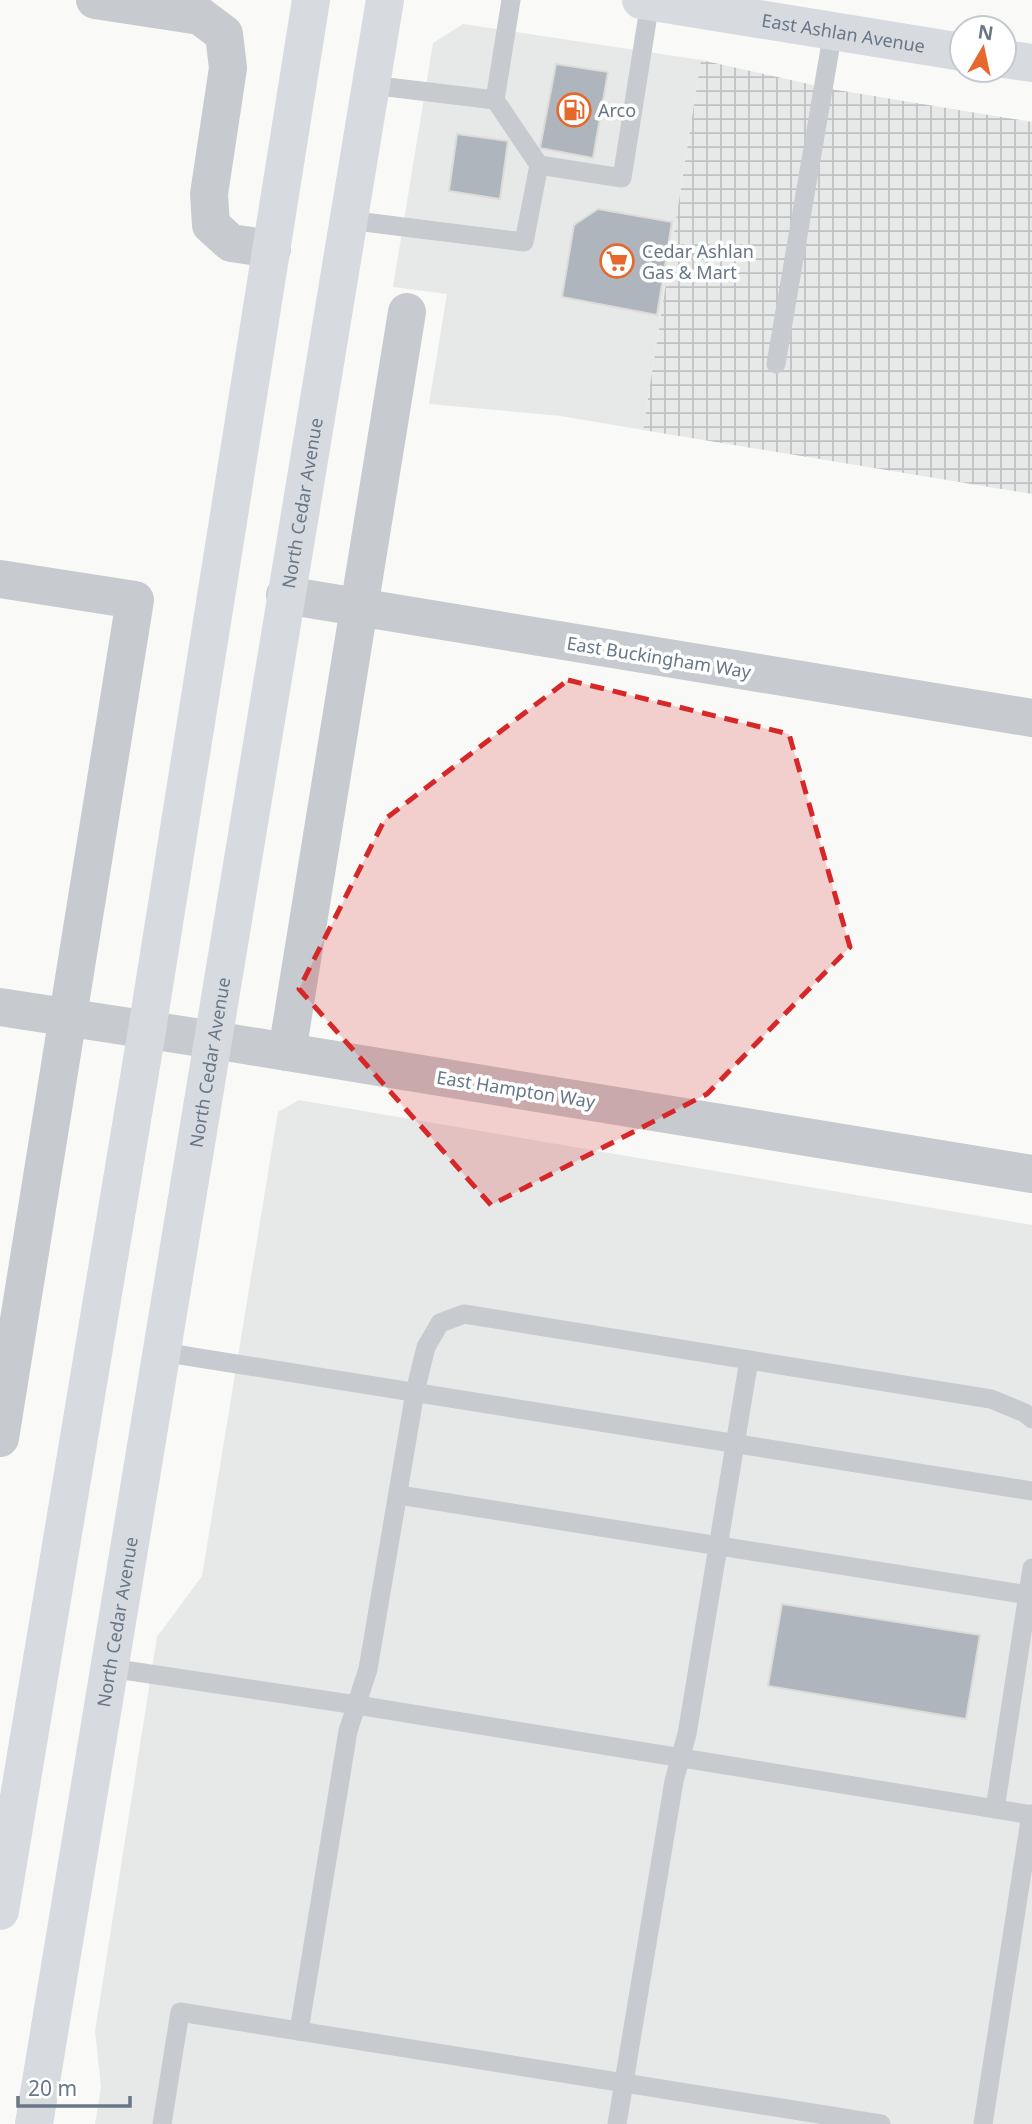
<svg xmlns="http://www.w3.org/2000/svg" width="1032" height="2124" font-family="'Noto Sans',sans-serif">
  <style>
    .built { fill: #e7e8e8 }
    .industrial { fill: url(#industrial-grid) }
    .building { fill: #aeb5bc; stroke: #dbdbd9; stroke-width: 2 }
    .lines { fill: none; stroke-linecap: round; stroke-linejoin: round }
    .lane { stroke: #c7cace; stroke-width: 19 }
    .street { stroke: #c7cace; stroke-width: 38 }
    .secondary { stroke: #d7dbdf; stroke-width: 38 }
    .primary { stroke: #d7dbdf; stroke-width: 38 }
    .marked { fill: #d62828; fill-opacity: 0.2; stroke: #d62828; stroke-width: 5; stroke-dasharray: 14 9; stroke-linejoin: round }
    .labels { text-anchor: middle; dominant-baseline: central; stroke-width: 7; stroke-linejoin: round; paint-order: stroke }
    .street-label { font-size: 18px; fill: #687788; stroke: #fff }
    .poi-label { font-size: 18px; fill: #687788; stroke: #fff; text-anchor: start }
  </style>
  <defs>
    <pattern id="industrial-grid" width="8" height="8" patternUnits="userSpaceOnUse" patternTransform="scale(1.75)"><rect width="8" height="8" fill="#e7e8e8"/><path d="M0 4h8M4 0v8" fill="none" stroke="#bfc1c2"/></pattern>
  </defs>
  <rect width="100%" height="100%" fill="#f9f9f7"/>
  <g class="built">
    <path d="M 463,24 L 701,60 L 643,430 L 561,416 L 429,404 L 447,294 L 393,287 L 433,43 Z"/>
    <path d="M 299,1100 L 1032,1225 L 1032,2124 L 95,2124 L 101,2087 L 95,2031 L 157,1637 L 202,1576 L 278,1112 Z"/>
  </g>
  <path class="industrial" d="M 701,60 L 831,89 L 1032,122 L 1032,494 L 643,430 Z"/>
  <g class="building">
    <path d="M 556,64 L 608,72 L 593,158 L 540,148 Z"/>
    <path d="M 457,134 L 508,141 L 500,199 L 449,191 Z"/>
    <path d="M 598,209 L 672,222 L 657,315 L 562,297 L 574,225 Z"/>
    <path d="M 782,1604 L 980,1635 L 966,1719 L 768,1686 Z"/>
  </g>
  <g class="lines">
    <g class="lane">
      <path d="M 371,85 L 495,100 L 511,0"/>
      <path d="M 495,100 L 539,165"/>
      <path d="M 348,220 L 524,242 L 539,165 L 622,178 L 650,2"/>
      <path d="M 776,364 L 833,31"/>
      <path d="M 162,1352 L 1032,1491"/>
      <path d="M 399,1495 L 1028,1595"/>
      <path d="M 110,1668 L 357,1705 L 1032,1815"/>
      <path d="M 995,1809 L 1032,1568"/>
      <path d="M 299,2031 L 348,1731 L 368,1669 L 415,1392 L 426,1347 L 440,1323 L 464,1314 L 991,1399 L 1025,1413 L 1032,1419"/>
      <path d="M 162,2124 L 180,2012 L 881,2124"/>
      <path d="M 617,2124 L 674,1781 L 687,1734 L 749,1360"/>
      <path d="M 983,2124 L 1031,1814"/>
    </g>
    <g class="street">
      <path d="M 95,0 L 200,16 L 224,34 L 228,68 L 209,194 L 211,225 L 231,243 L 272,249"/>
      <path d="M 0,579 L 135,600 L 0,1438"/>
      <path d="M 285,595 L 1032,718"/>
      <path d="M 0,1007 L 214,1040 L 1032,1174"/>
      <path d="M 287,1052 L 407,312"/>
    </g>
    <g class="secondary">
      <path d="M 0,1911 L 147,1030 L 311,0"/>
      <path id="s1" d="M 34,2124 L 385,0"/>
    </g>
    <g class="primary">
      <path id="s2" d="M 641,0 L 962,52"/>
      <path d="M 1004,59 L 1032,63"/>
    </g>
  </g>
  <path class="marked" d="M 568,680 L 789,734 L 850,947 L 707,1094 L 491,1205 L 299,989 L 385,819 Z"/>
  <defs>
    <symbol id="fuel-ring" viewBox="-11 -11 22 22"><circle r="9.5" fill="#fff" stroke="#e6682a" stroke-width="1.5"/><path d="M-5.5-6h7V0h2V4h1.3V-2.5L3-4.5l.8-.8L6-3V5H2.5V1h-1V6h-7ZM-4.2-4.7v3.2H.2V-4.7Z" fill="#e6682a"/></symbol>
    <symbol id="supermarket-ring" viewBox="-11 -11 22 22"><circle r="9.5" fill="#fff" stroke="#e6682a" stroke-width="1.5"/><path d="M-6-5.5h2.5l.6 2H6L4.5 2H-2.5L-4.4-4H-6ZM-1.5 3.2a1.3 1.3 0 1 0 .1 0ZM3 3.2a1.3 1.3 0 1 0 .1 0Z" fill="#e6682a"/></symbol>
  </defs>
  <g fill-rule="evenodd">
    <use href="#fuel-ring" x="555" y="91" width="38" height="38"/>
    <use href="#supermarket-ring" x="598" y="242" width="38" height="38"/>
  </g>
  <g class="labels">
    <g class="street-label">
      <text stroke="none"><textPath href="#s2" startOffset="205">East Ashlan Avenue</textPath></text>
      <text stroke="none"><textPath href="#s1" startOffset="1643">North Cedar Avenue</textPath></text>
      <text transform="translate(659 657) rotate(9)">East Buckingham Way</text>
      <text stroke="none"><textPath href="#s1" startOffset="1076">North Cedar Avenue</textPath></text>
      <text transform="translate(516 1089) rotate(9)">East Hampton Way</text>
      <text stroke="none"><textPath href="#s1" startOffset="509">North Cedar Avenue</textPath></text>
    </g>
    <g class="poi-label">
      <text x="598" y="110">Arco</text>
      <text x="642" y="251">Cedar Ashlan<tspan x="642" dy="21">Gas &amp; Mart</tspan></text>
    </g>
  </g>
  <g transform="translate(983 49) rotate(9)"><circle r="33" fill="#ffffff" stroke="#c3c9cf" stroke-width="2"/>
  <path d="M0-5L12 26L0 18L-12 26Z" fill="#e6682a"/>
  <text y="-10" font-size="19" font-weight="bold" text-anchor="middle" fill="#687788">N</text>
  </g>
  <path d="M18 2096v10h112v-10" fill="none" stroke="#687788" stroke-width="3.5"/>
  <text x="28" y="2096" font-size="21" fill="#687788" stroke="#ffffff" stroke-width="5" paint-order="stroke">20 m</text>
</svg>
